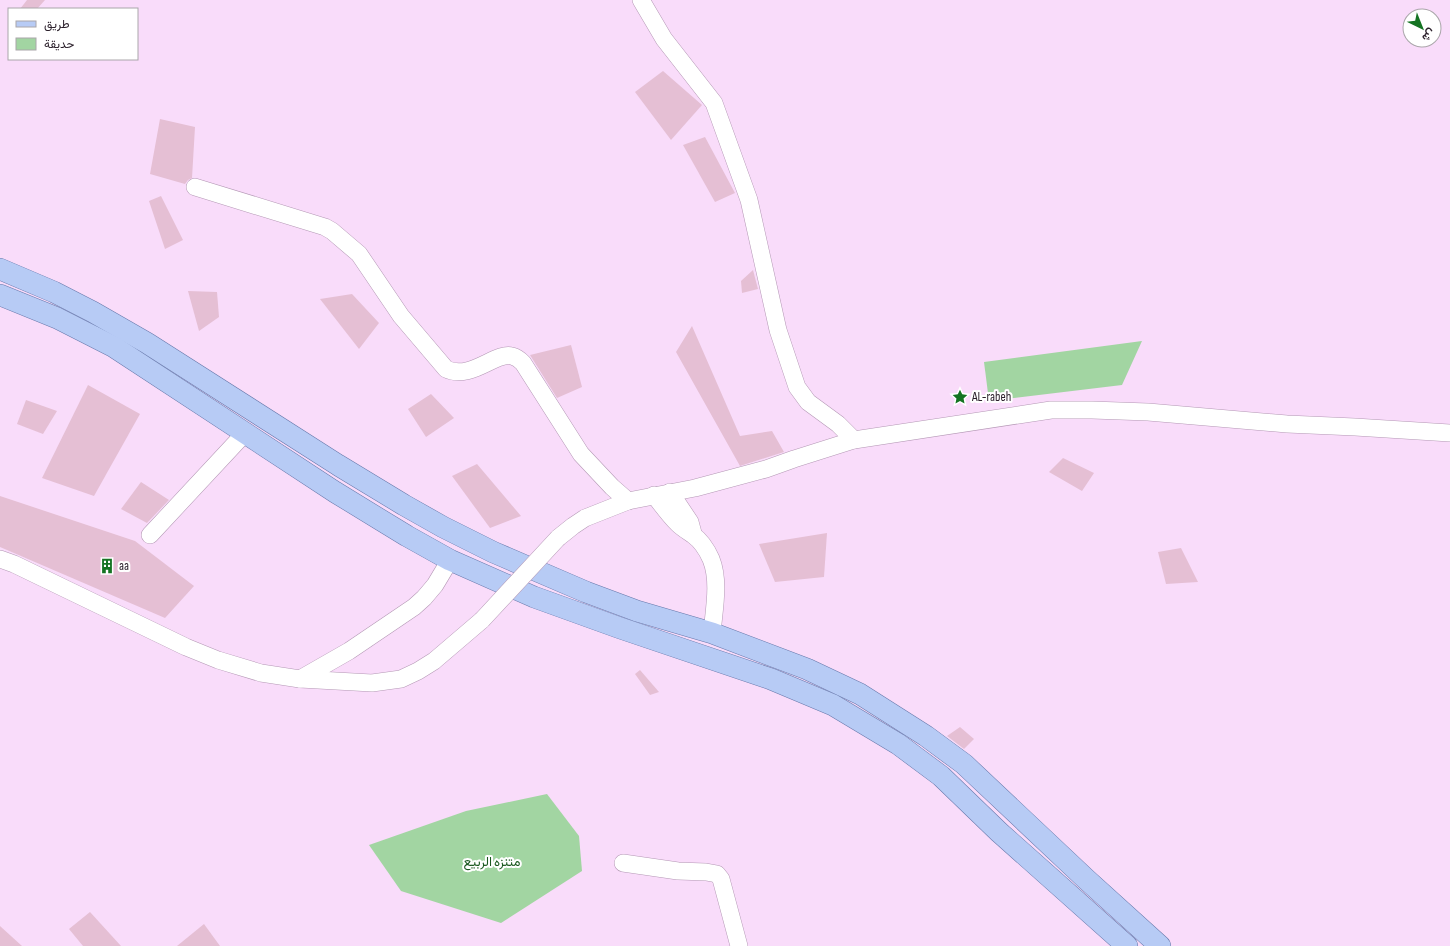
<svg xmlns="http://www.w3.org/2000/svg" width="1450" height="946" font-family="'Sofia Sans Condensed',Vazirmatn,sans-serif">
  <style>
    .green { fill: #a2d5a2 }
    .building { fill: #e5bfd4 }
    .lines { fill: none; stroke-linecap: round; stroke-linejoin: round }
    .minor-casing { stroke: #b498b5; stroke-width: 18 }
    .major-casing { stroke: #6778aa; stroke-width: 22 }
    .minor { stroke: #fff; stroke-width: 17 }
    .major { stroke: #b7cbf5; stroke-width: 21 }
    .minor-bridge-casing { stroke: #b498b5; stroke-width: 18; stroke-linecap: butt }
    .minor-bridge { stroke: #fff; stroke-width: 17 }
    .labels { text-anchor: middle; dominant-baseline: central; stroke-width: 4; stroke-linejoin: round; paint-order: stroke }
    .poi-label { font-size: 13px; fill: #2b202b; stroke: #fff; text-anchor: start }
    .park-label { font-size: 13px; fill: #1a581f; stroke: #fff }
  </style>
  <rect width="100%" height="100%" fill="#f9dcfa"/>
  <g class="green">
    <path d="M 1142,341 L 1122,385 L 989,401 L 984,362 Z"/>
    <path d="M 547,794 L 579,836 L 582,871 L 501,923 L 401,891 L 369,845 L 466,811 Z"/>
  </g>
  <g class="building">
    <path d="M 27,0 L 45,0 L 37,9 L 20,9 Z"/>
    <path d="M 663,71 L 702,105 L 671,140 L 635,92 Z"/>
    <path d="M 160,119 L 195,127 L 192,178 L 188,180 L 185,184 L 150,174 Z"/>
    <path d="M 705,137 L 735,193 L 715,202 L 683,145 Z"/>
    <path d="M 161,196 L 183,240 L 165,249 L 149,201 Z"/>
    <path d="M 753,270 L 758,289 L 742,293 L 741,281 Z"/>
    <path d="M 188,291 L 217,292 L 219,317 L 199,331 Z"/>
    <path d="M 352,294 L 379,323 L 359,349 L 320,299 Z"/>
    <path d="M 692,326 L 740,436 L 772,431 L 784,452 L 740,466 L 676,352 Z"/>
    <path d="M 571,345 L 582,387 L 557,398 L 530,355 Z"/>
    <path d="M 88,385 L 140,414 L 94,496 L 42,478 Z"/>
    <path d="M 431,394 L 454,418 L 426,437 L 408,409 Z"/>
    <path d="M 26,400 L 57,411 L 43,434 L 17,424 Z"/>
    <path d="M 1063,458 L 1094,473 L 1082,491 L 1049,472 Z"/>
    <path d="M 477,464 L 521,516 L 490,528 L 452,476 Z"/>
    <path d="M 141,482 L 169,500 L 147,523 L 121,509 Z"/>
    <path d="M 0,496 L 135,541 L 194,586 L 165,618 L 0,547 Z"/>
    <path d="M 827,533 L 824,577 L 775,582 L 759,544 Z"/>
    <path d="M 1181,548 L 1198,582 L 1166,584 L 1158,552 Z"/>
    <path d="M 640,670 L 659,692 L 650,695 L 635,674 Z"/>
    <path d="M 960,727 L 974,739 L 964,749 L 947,736 Z"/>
    <path d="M 90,912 L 121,946 L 83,946 L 69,929 Z"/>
    <path d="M 204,924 L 220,946 L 177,946 Z"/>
    <path d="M 0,926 L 22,946 L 0,946 Z"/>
  </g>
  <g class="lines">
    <defs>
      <g id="minor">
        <path d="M 641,0 L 664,39 L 714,103 L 749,200 L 778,330 L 797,387 L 808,402 L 838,424 L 854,440"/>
        <path d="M 195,187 L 325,227 L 332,231 L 359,254 L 401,316 L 446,369 C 471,381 496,351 512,356 C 516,357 520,360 523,363 L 581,454 L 612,487 L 628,501"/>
        <path d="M 670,492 L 690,522 L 693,533"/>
        <path d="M 654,495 C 662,505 669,515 678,524 C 682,528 687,531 693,535 C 700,540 707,550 711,559 C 720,581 714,610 712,633"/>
        <path d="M 150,535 L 245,433"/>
        <path d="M 558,538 L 573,526 L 585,518 L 628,501 L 695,488 L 766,469 L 794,459 L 854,440 L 1051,410 L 1092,410 L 1148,412 L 1287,424 L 1355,427 L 1450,433"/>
        <path d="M 0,559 L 14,564 L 186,647 L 218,660 L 261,673 L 300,679 L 372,683 L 401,679 L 418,671 L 434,661 L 482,620"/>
        <path d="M 300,679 L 349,651 L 414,607 L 424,598 L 435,585 L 450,560"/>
        <path d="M 623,863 L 678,871 L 706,872 L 717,874 L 721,879 L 739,946"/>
      </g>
      <g id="major">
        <path d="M 0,269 L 54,292 L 93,312 L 147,343 L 338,465 L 404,505 L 443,527 L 493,552 L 586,592 L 637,611 L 712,633 L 807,669 L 860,694 L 926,736 L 964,764 L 1086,879 L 1160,946"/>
        <path d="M 0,295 L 57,318 L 114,347 L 335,492 L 407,536 L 450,560 L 534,597 L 620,628 L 771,679 L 833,705 L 898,744 L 941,776 L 999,832 L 1127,946"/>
      </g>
    </defs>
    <use href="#minor" class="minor-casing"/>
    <use href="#major" class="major-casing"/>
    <use href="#minor" class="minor"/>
    <use href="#major" class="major"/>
    <defs>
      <path id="minor-bridge" d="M 482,620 L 558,538"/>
    </defs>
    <use href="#minor-bridge" class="minor-bridge-casing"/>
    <use href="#minor-bridge" class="minor-bridge"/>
  </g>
  <defs>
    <symbol id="sight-bare" viewBox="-9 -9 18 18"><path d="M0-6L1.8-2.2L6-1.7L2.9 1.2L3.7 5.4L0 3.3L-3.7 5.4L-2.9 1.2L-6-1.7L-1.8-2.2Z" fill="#147322" stroke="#fff" stroke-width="2.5" paint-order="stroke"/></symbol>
    <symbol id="building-bare" viewBox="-9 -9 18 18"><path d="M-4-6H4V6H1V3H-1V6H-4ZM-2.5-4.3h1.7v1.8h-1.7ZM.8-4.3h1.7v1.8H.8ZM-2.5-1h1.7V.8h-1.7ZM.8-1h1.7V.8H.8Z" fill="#147322" stroke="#fff" stroke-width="2.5" paint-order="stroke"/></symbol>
  </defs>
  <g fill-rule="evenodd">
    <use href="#sight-bare" x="949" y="386" width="22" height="22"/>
    <use href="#building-bare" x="96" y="555" width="22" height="22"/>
  </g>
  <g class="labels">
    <g class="poi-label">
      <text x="972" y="397">AL-rabeh</text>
      <text x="119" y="566">aa</text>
    </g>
    <g class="park-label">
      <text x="492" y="862">متنزه الربيع</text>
    </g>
  </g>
  <rect x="8" y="8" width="130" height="52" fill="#ffffff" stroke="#aaa6aa"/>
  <rect x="16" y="21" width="20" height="6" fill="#b7cbf5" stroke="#aaa6aa"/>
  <text x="44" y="28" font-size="12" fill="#2b202b">طريق</text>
  <rect x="16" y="38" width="20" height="12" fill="#a2d5a2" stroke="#aaa6aa"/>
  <text x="44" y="48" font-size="12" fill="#2b202b">حديقة</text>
  <g transform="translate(1422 28) rotate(137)"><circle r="19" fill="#ffffff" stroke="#aaa6aa"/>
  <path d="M0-3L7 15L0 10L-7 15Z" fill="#147322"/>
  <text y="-6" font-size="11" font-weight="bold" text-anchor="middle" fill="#2b202b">ش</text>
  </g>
</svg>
